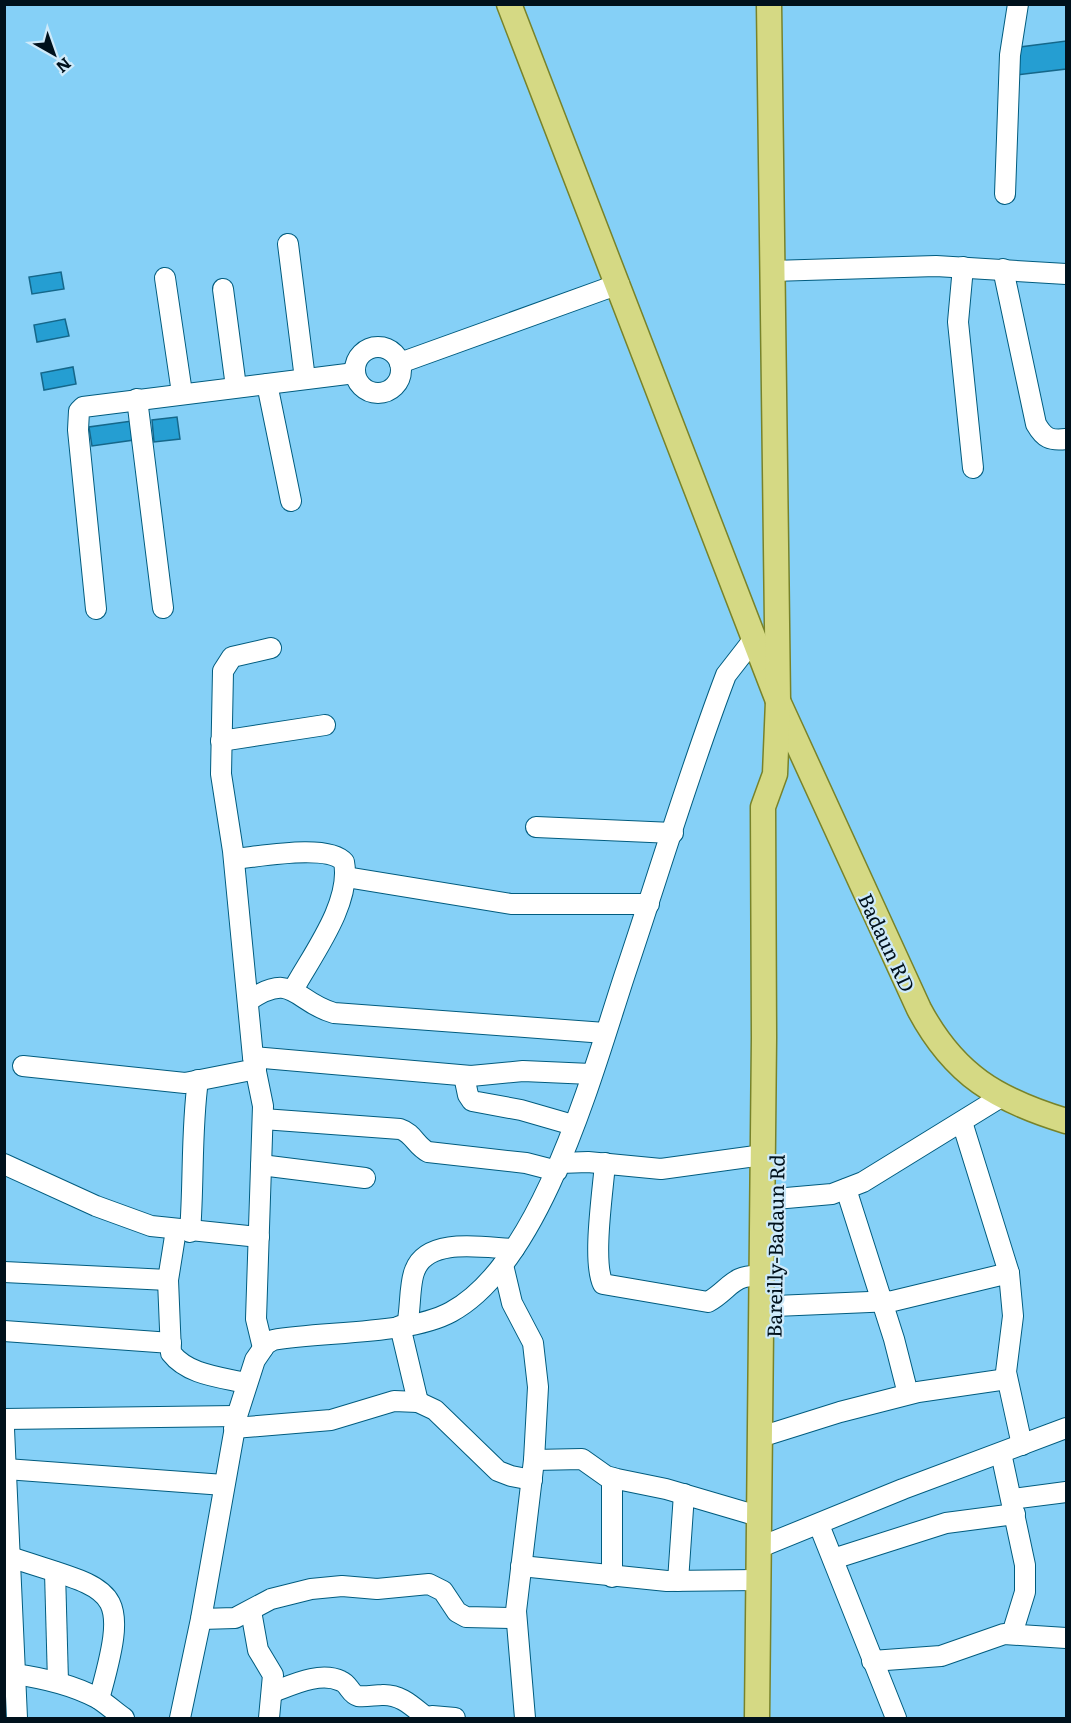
<svg xmlns="http://www.w3.org/2000/svg" width="1071" height="1723" font-family="Literata,serif">
  <style>
    .building { fill: #259ed2; stroke: #15678a; stroke-width: 1.5 }
    .lines { fill: none; stroke-linecap: round; stroke-linejoin: round }
    .minor-casing { stroke: #005c7f; stroke-width: 22 }
    .major-casing { stroke: #78832a; stroke-width: 27 }
    .minor { stroke: #fff; stroke-width: 20 }
    .major { stroke: #d5d984; stroke-width: 24 }
    .labels { text-anchor: middle; dominant-baseline: central; stroke-width: 4.5; stroke-linejoin: round; paint-order: stroke }
    .street-label { font-size: 20px; fill: #00111c; stroke: #ceeafa }
  </style>
  <rect width="100%" height="100%" fill="#85d0f7"/>
  <g class="building">
    <path d="M 1066,41 L 1066,69 L 1015,75 L 1020,47 Z"/>
    <path d="M 61,272 L 64,289 L 32,294 L 29,277 Z"/>
    <path d="M 65,319 L 69,336 L 37,342 L 34,325 Z"/>
    <path d="M 73,367 L 76,384 L 44,390 L 41,373 Z"/>
    <path d="M 177,417 L 180,439 L 154,442 L 152,420 Z"/>
    <path d="M 139,420 L 141,439 L 92,446 L 89,427 Z"/>
  </g>
  <g class="lines">
    <defs>
      <g id="minor">
        <path d="M 1005,194 L 1010,55 L 1018,4"/>
        <path d="M 288,244 L 305,379"/>
        <path d="M 963,267 L 958,322 L 973,468"/>
        <path d="M 1003,269 L 1036,424 C 1044,438 1050,441 1066,439"/>
        <path d="M 772,271 L 936,266 L 1066,274"/>
        <path d="M 165,278 L 182,393"/>
        <path d="M 223,289 L 236,387"/>
        <circle cx="378" cy="370" r="23"/>
        <path d="M 400,363 L 619,284"/>
        <path d="M 267,384 L 291,501"/>
        <path d="M 137,399 L 163,608"/>
        <path d="M 96,609 L 78,430 L 79,411 L 83,407 L 355,373"/>
        <path d="M 221,741 L 325,725"/>
        <path d="M 536,827 L 673,833"/>
        <path d="M 234,859 C 258,857 328,843 344,862 C 352,903 312,955 293,990"/>
        <path d="M 346,877 L 511,904 L 649,904"/>
        <path d="M 248,1001 C 294,970 294,1002 334,1013 L 605,1033"/>
        <path d="M 253,1057 L 471,1076 L 523,1071 L 591,1074"/>
        <path d="M 23,1066 L 185,1083 L 256,1069"/>
        <path d="M 464,1076 L 468,1095 L 472,1101 L 521,1110 L 573,1125"/>
        <path d="M 263,1119 L 400,1129 C 413,1133 416,1146 428,1152 L 526,1163 L 557,1171"/>
        <path d="M 962,1122 L 1009,1273 L 1013,1316 L 1006,1372 L 1022,1445"/>
        <path d="M 560,1163 L 588,1162 L 661,1169 L 763,1155"/>
        <path d="M 605,1163 C 603,1191 592,1261 603,1284 L 708,1302 C 731,1289 731,1274 762,1276"/>
        <path d="M 4,1164 L 96,1206 L 151,1226 L 259,1237"/>
        <path d="M 261,1165 L 365,1178"/>
        <path d="M 846,1189 L 894,1339 L 908,1394"/>
        <path d="M 775,1199 L 832,1194 L 863,1182 L 1001,1097"/>
        <path d="M 176,1230 L 168,1280 L 171,1353 C 188,1375 220,1377 246,1383"/>
        <path d="M 190,1232 C 194,1181 191,1131 198,1080"/>
        <path d="M 503,1265 L 512,1303 L 533,1343 L 538,1387 L 534,1460 L 516,1611 L 525,1718"/>
        <path d="M 4,1272 L 168,1280"/>
        <path d="M 775,1306 L 893,1301 L 1009,1273"/>
        <path d="M 407,1325 C 411,1309 409,1283 415,1270 C 428,1236 486,1248 514,1249"/>
        <path d="M 400,1326 L 418,1402"/>
        <path d="M 4,1331 L 171,1343"/>
        <path d="M 263,1348 L 256,1319 L 263,1106 L 253,1057 L 233,851 L 221,774 L 223,671 L 232,657 L 271,648"/>
        <path d="M 4,1419 L 237,1416"/>
        <path d="M 234,1428 L 331,1420 L 394,1401 L 418,1402 L 435,1410 L 498,1471 L 511,1476 L 532,1480"/>
        <path d="M 4,1429 L 17,1718"/>
        <path d="M 770,1434 L 840,1412 L 918,1392 L 1007,1379"/>
        <path d="M 1001,1453 L 1025,1565 L 1025,1592 L 1012,1634"/>
        <path d="M 534,1460 L 582,1459 L 606,1476 L 617,1479 L 666,1489 L 758,1516"/>
        <path d="M 6,1469 L 224,1485"/>
        <path d="M 612,1478 L 612,1577"/>
        <path d="M 1012,1499 L 1066,1492"/>
        <path d="M 819,1525 L 896,1718"/>
        <path d="M 758,1548 L 903,1489 L 1066,1428"/>
        <path d="M 10,1557 C 115,1592 132,1582 99,1699"/>
        <path d="M 833,1559 L 946,1523 L 1015,1514"/>
        <path d="M 521,1566 L 667,1581 L 758,1580"/>
        <path d="M 55,1572 L 58,1682"/>
        <path d="M 678,1581 L 684,1494"/>
        <path d="M 251,1611 L 258,1650 L 273,1675 L 269,1718"/>
        <path d="M 201,1619 L 235,1618 L 271,1599 L 311,1589 L 342,1586 L 377,1589 L 429,1584 L 443,1591 L 457,1612 L 466,1617 L 516,1618"/>
        <path d="M 872,1661 L 941,1656 L 1004,1634 L 1066,1638"/>
        <path d="M 14,1674 C 43,1678 71,1684 97,1698 C 107,1704 115,1712 124,1718"/>
        <path d="M 273,1692 C 292,1685 320,1671 341,1681 C 349,1684 350,1694 358,1696 C 365,1697 375,1695 382,1695 C 401,1694 413,1707 427,1718"/>
        <path d="M 180,1718 L 201,1619 L 237,1416 L 255,1360 L 266,1344 L 273,1340 C 324,1331 409,1335 451,1312 C 543,1262 594,1067 626,971 C 659,873 689,772 726,675 L 754,639"/>
        <path d="M 426,1718 L 432,1716 L 455,1718"/>
      </g>
      <g id="major">
        <path d="M 509,4 L 778,701 L 919,1009 C 954,1075 997,1100 1066,1121"/>
        <path d="M 757,1718 L 764,1038 L 763,807 L 775,774 L 778,701 L 769,4"/>
      </g>
    </defs>
    <use href="#minor" class="minor-casing"/>
    <use href="#major" class="major-casing"/>
    <use href="#minor" class="minor"/>
    <use href="#major" class="major"/>
  </g>
  <g class="labels">
    <g class="street-label">
      <text transform="translate(888 942) rotate(65)">Badaun RD</text>
      <text transform="translate(774 1246) rotate(-89)">Bareilly-Badaun Rd</text>
    </g>
  </g>
  <rect width="1071" height="1723" fill="none" stroke="#00111c" stroke-width="12"/>
  <g transform="translate(54 54) rotate(140)" stroke="#ceeafa" stroke-width="4.5" paint-order="stroke">
  <path d="M0-4.5L10 22L0 15L-10 22Z" fill="#00111c"/>
  <text y="-9" font-size="16" font-weight="bold" text-anchor="middle" fill="#00111c">N</text>
  </g>
</svg>
